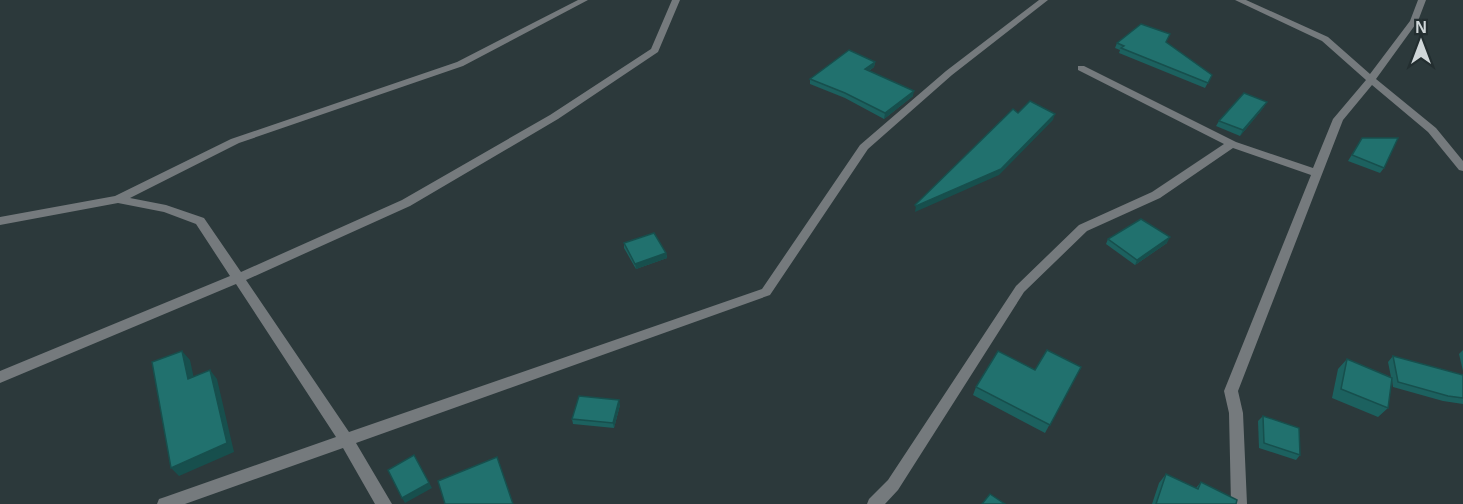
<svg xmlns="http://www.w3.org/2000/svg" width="1463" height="504" font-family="Helvetica,sans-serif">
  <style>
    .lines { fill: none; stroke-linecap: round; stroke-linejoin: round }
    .street { fill: #757a7d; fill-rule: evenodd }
    .wall { fill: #1c615f }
    .shaded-wall { fill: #174f4d }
    .building { fill: #21716e; stroke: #174f4d; stroke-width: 1.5 }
  </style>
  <rect width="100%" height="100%" fill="#2c393b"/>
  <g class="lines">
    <g class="street">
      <path d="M 578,0 L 588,0 L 463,66 L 239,143 L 130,198 L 166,205 L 204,218 L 241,272 L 402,200 L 550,115 L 651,49 L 672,0 L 680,0 L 658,52 L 558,119 L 410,206 L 246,280 L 349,432 L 762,289 L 860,145 L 946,71 L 1039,0 L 1048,0 L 952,75 L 868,149 L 770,295 L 356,443 L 392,504 L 375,504 L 343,448 L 185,504 L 157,504 L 159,499 L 165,497 L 336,437 L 236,284 L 0,383 L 0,371 L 230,276 L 196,224 L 164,212 L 118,203 L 0,225 L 0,217 L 115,196 L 231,139 L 457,62 Z"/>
      <path d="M 1235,0 L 1246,0 L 1328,37 L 1370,74 L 1410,21 L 1418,0 L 1426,0 L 1418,21 L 1376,79 L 1436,128 L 1463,161 L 1463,171 L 1459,170 L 1428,132 L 1372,85 L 1343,120 L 1238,391 L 1243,413 L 1247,504 L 1231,504 L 1229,413 L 1224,391 L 1311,175 L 1233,148 L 1160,198 L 1087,231 L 1024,292 L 898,490 L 885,504 L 867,504 L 869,499 L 888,480 L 1016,286 L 1079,225 L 1152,192 L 1224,144 L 1078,70 L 1078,66 L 1084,66 L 1236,142 L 1313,168 L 1333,119 L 1366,80 L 1322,41 Z"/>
    </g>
  </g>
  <g class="wall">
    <path d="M 1166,42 L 1212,75 L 1205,88 L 1119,53 L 1120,50 L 1115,48 L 1117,43 Z"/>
    <path d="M 875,62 L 874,67 L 869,71 L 913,96 L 884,119 L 845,98 L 810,84 L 810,79 Z"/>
    <path d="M 1264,107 L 1240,136 L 1216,126 L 1219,121 Z"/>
    <path d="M 1362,138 L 1384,168 L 1380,173 L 1348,161 Z"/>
    <path d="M 1108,239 L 1167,243 L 1135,265 L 1106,244 Z"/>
    <path d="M 624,243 L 666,253 L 667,258 L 636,269 L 624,248 Z"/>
    <path d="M 1463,350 L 1463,371 L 1459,354 Z"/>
    <path d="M 1393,356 L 1463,375 L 1463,404 L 1443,401 L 1393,387 L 1392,380 L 1388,408 L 1378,417 L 1332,398 L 1338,369 L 1347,359 L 1391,377 L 1388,362 Z"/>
    <path d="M 1081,367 L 1045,433 L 973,395 L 976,387 L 1035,370 Z"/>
    <path d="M 620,405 L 614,428 L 573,424 L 572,419 Z"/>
    <path d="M 1263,416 L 1300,455 L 1296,460 L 1259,448 L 1258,421 Z"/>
    <path d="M 1166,474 L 1196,488 L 1201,482 L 1236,504 L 1152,504 L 1159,483 Z"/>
  </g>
  <g class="shaded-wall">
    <path d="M 875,62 L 874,67 L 864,74 L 865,69 Z"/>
    <path d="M 914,91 L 913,96 L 884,119 L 885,113 Z"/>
    <path d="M 1267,102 L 1264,107 L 1240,136 L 1243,130 Z"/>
    <path d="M 1055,114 L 1053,120 L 999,175 L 915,212 L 916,206 Z"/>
    <path d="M 1170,237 L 1167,243 L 1135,265 L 1137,260 Z"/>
    <path d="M 666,253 L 667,258 L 636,269 L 635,264 Z"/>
    <path d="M 182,351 L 190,360 L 196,388 L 188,379 Z"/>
    <path d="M 210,370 L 217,379 L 234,452 L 179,476 L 171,468 Z"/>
    <path d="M 619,400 L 620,405 L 614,428 L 613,423 Z"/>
    <path d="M 414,455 L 432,488 L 405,503 L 402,498 Z"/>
  </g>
  <g class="building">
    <path d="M 1141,24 L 1170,34 L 1166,42 L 1212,75 L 1208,83 L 1121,48 L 1124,46 L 1117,43 Z"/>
    <path d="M 849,50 L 875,62 L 865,69 L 914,91 L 885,113 L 845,93 L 810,79 Z"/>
    <path d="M 1244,93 L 1267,102 L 1243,130 L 1219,121 Z"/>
    <path d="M 1030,101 L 1055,114 L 1001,169 L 916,206 L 915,205 L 1013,109 L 1018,113 Z"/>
    <path d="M 1362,138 L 1398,138 L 1384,168 L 1352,155 Z"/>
    <path d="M 1141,219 L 1170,237 L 1137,260 L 1108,239 Z"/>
    <path d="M 654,233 L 666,253 L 635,264 L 624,243 Z"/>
    <path d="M 1047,350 L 1081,367 L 1050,425 L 976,387 L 998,351 L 1035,370 Z"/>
    <path d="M 182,351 L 188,379 L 210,370 L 227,443 L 171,468 L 152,362 Z"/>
    <path d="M 1393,356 L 1463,375 L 1463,398 L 1448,396 L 1398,382 Z"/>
    <path d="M 1347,359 L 1392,378 L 1388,408 L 1341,389 Z"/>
    <path d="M 579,396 L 619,400 L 613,423 L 572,419 Z"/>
    <path d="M 1263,416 L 1299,428 L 1300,455 L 1264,443 Z"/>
    <path d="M 414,455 L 429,483 L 402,498 L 388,470 Z"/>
    <path d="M 497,457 L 513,504 L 445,504 L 438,481 Z"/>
    <path d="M 1166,474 L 1198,489 L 1201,482 L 1237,500 L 1236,504 L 1156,504 Z"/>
    <path d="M 990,494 L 1005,504 L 982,504 Z"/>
  </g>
  <g transform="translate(1421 42)" stroke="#232e30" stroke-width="4.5" paint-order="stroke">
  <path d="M0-4.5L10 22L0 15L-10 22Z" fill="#d0d7d9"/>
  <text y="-9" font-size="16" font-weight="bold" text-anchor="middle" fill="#d0d7d9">N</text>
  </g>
</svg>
